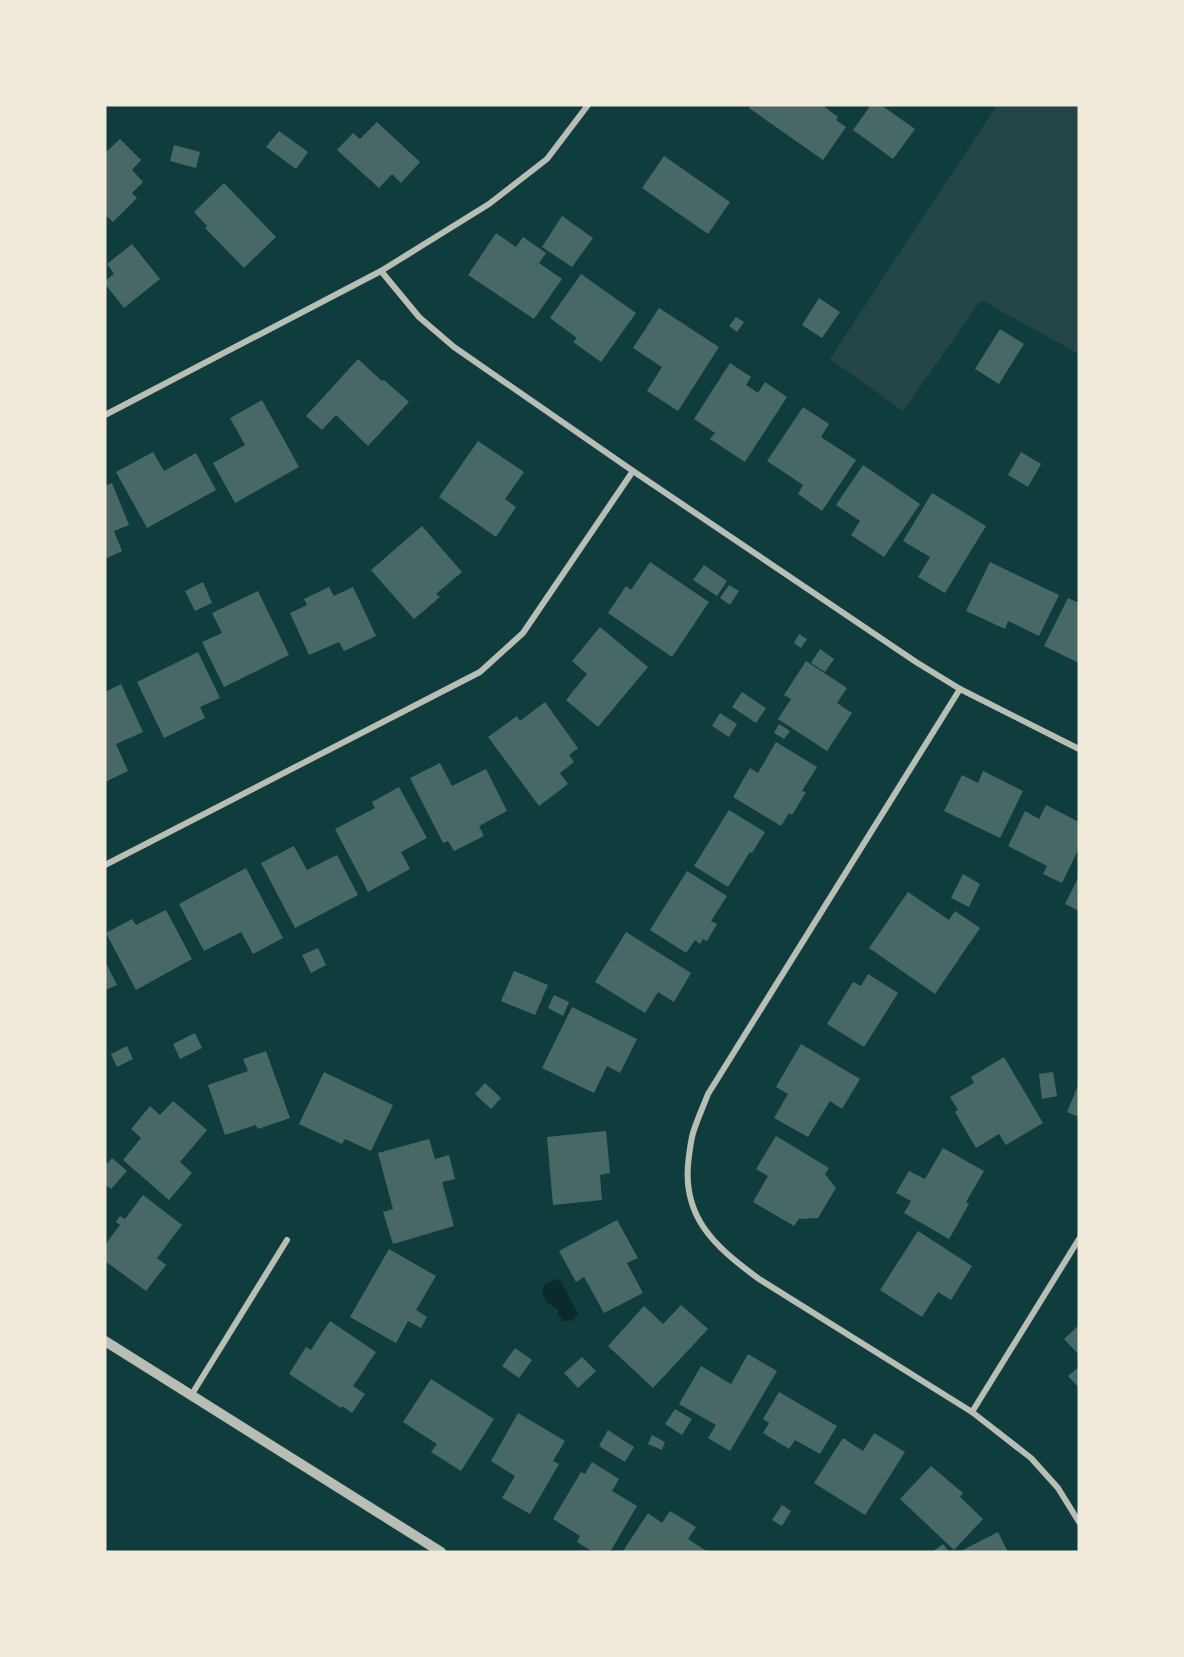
<svg xmlns="http://www.w3.org/2000/svg" width="1184" height="1657" font-family="'DejaVu Sans',sans-serif">
  <style>
    .green { fill: #244646 }
    .water { fill: #0a2a2b }
    .building { fill: #486865 }
    .lines { fill: none; stroke-linecap: round; stroke-linejoin: round }
    .minor { stroke: #b8beb3; stroke-width: 6 }
    .tertiary { stroke: #b8beb3; stroke-width: 10 }
  </style>
  <rect width="100%" height="100%" fill="#0f3d3e"/>
  <path class="green" d="M 997,105 L 1079,105 L 1079,354 L 981,300 L 903,411 L 830,359 Z"/>
  <path class="water" d="M 556,1279 L 561,1281 L 578,1314 L 571,1321 L 564,1321 L 558,1315 L 558,1310 C 547,1303 540,1299 544,1285 Z"/>
  <g class="building">
    <path d="M 751,105 L 822,105 L 838,117 L 836,120 L 846,127 L 823,160 L 749,108 Z"/>
    <path d="M 871,105 L 881,105 L 915,129 L 893,159 L 853,130 Z"/>
    <path d="M 377,122 L 420,162 L 401,183 L 392,174 L 379,188 L 337,150 L 353,133 L 360,139 Z"/>
    <path d="M 279,131 L 308,152 L 296,169 L 266,147 Z"/>
    <path d="M 120,139 L 141,160 L 132,170 L 143,182 L 132,193 L 137,198 L 113,222 L 105,215 L 105,151 L 106,152 Z"/>
    <path d="M 174,145 L 200,152 L 196,168 L 170,161 Z"/>
    <path d="M 664,156 L 730,202 L 708,234 L 642,188 Z"/>
    <path d="M 224,183 L 276,237 L 244,268 L 205,228 L 207,226 L 194,212 Z"/>
    <path d="M 562,216 L 593,238 L 572,267 L 542,247 Z"/>
    <path d="M 496,233 L 516,247 L 523,237 L 546,253 L 539,263 L 562,279 L 534,319 L 468,275 Z"/>
    <path d="M 132,244 L 160,279 L 124,308 L 105,284 L 105,281 L 114,274 L 107,264 Z"/>
    <path d="M 581,274 L 636,313 L 601,362 L 573,342 L 577,338 L 550,318 Z"/>
    <path d="M 819,298 L 840,312 L 822,338 L 802,325 Z"/>
    <path d="M 659,308 L 719,347 L 678,411 L 647,391 L 662,367 L 633,348 Z"/>
    <path d="M 736,317 L 744,322 L 737,332 L 729,326 Z"/>
    <path d="M 1000,329 L 1024,344 L 999,384 L 975,369 Z"/>
    <path d="M 358,359 L 382,381 L 384,380 L 409,402 L 368,446 L 336,415 L 322,430 L 306,416 Z"/>
    <path d="M 730,363 L 751,377 L 746,385 L 758,393 L 765,382 L 787,397 L 745,462 L 710,439 L 715,433 L 694,419 Z"/>
    <path d="M 262,400 L 299,467 L 235,503 L 213,463 L 245,445 L 230,418 Z"/>
    <path d="M 803,407 L 829,424 L 821,437 L 856,460 L 822,511 L 798,494 L 803,485 L 767,461 Z"/>
    <path d="M 478,441 L 524,472 L 505,499 L 516,507 L 496,537 L 439,497 Z"/>
    <path d="M 153,452 L 164,471 L 196,453 L 216,490 L 147,528 L 116,472 Z"/>
    <path d="M 1021,452 L 1041,464 L 1028,487 L 1008,475 Z"/>
    <path d="M 863,465 L 920,504 L 884,557 L 851,535 L 860,521 L 836,505 Z"/>
    <path d="M 112,483 L 129,525 L 114,531 L 122,551 L 105,559 L 105,486 Z"/>
    <path d="M 932,493 L 986,526 L 945,593 L 918,577 L 930,557 L 903,541 Z"/>
    <path d="M 422,526 L 462,572 L 436,594 L 440,597 L 414,619 L 371,570 Z"/>
    <path d="M 650,562 L 709,602 L 672,657 L 608,613 L 626,586 L 631,590 Z"/>
    <path d="M 990,562 L 1059,595 L 1039,636 L 1008,621 L 1005,629 L 966,611 Z"/>
    <path d="M 704,565 L 727,581 L 717,596 L 693,580 Z"/>
    <path d="M 203,582 L 212,603 L 195,611 L 185,591 Z"/>
    <path d="M 729,585 L 739,591 L 730,605 L 720,598 Z"/>
    <path d="M 329,587 L 334,596 L 353,587 L 376,636 L 344,651 L 339,642 L 309,655 L 290,613 L 307,605 L 304,599 Z"/>
    <path d="M 258,591 L 289,655 L 224,687 L 202,642 L 222,633 L 212,613 Z"/>
    <path d="M 1068,598 L 1079,603 L 1079,663 L 1044,646 Z"/>
    <path d="M 600,627 L 648,667 L 598,727 L 566,700 L 587,674 L 572,661 Z"/>
    <path d="M 799,634 L 807,639 L 801,648 L 794,643 Z"/>
    <path d="M 820,649 L 834,659 L 825,672 L 811,663 Z"/>
    <path d="M 198,652 L 220,698 L 200,707 L 205,718 L 164,738 L 137,682 Z"/>
    <path d="M 806,661 L 847,688 L 837,703 L 852,713 L 827,751 L 778,719 L 791,699 L 784,695 Z"/>
    <path d="M 121,684 L 143,732 L 116,744 L 128,771 L 105,782 L 105,692 Z"/>
    <path d="M 742,692 L 766,708 L 756,723 L 732,707 Z"/>
    <path d="M 545,702 L 578,748 L 569,755 L 574,762 L 560,773 L 568,784 L 539,806 L 488,737 L 517,716 L 520,721 Z"/>
    <path d="M 720,713 L 737,724 L 729,737 L 712,726 Z"/>
    <path d="M 779,724 L 790,731 L 784,739 L 774,733 Z"/>
    <path d="M 776,742 L 817,767 L 802,791 L 806,792 L 792,815 L 789,813 L 781,826 L 733,797 L 750,768 L 758,773 Z"/>
    <path d="M 440,763 L 452,786 L 486,769 L 507,811 L 479,826 L 484,836 L 454,851 L 448,841 L 443,843 L 410,778 Z"/>
    <path d="M 983,771 L 1023,791 L 1000,838 L 944,811 L 962,775 L 978,783 Z"/>
    <path d="M 399,787 L 427,838 L 401,852 L 410,869 L 368,892 L 335,829 L 375,808 L 372,802 Z"/>
    <path d="M 1046,805 L 1079,822 L 1079,848 L 1062,883 L 1043,874 L 1047,866 L 1008,846 L 1025,811 L 1039,819 Z"/>
    <path d="M 729,810 L 765,832 L 752,853 L 750,852 L 728,887 L 694,866 Z"/>
    <path d="M 294,846 L 307,870 L 337,855 L 358,895 L 295,928 L 261,863 Z"/>
    <path d="M 246,868 L 283,938 L 253,954 L 241,932 L 204,951 L 179,904 Z"/>
    <path d="M 687,871 L 727,896 L 711,921 L 717,924 L 707,941 L 703,939 L 700,944 L 695,940 L 686,953 L 650,930 Z"/>
    <path d="M 963,874 L 980,884 L 969,907 L 951,898 Z"/>
    <path d="M 1079,876 L 1079,911 L 1065,904 Z"/>
    <path d="M 908,892 L 949,920 L 955,911 L 980,928 L 935,994 L 869,948 Z"/>
    <path d="M 166,910 L 192,959 L 136,990 L 106,933 L 132,919 L 136,925 Z"/>
    <path d="M 626,932 L 691,973 L 674,1002 L 658,992 L 645,1013 L 595,982 Z"/>
    <path d="M 318,948 L 326,965 L 311,973 L 302,955 Z"/>
    <path d="M 105,961 L 117,985 L 105,990 Z"/>
    <path d="M 514,971 L 548,985 L 535,1015 L 501,1001 Z"/>
    <path d="M 868,974 L 898,993 L 864,1047 L 827,1024 L 853,982 L 861,986 Z"/>
    <path d="M 554,995 L 569,1002 L 563,1016 L 548,1008 Z"/>
    <path d="M 572,1007 L 637,1039 L 620,1073 L 607,1066 L 594,1093 L 542,1068 Z"/>
    <path d="M 195,1033 L 202,1048 L 180,1059 L 173,1044 Z"/>
    <path d="M 801,1044 L 860,1079 L 842,1109 L 830,1101 L 808,1137 L 774,1118 L 788,1094 L 776,1087 Z"/>
    <path d="M 127,1046 L 133,1059 L 117,1067 L 111,1054 Z"/>
    <path d="M 266,1051 L 290,1118 L 258,1129 L 256,1125 L 225,1135 L 208,1085 L 248,1071 L 243,1059 Z"/>
    <path d="M 1004,1057 L 1043,1123 L 1006,1145 L 999,1134 L 976,1148 L 955,1112 L 958,1110 L 950,1097 L 974,1083 L 971,1077 Z"/>
    <path d="M 324,1072 L 393,1105 L 371,1151 L 345,1139 L 342,1144 L 299,1124 Z"/>
    <path d="M 1053,1072 L 1057,1096 L 1042,1099 L 1039,1074 Z"/>
    <path d="M 485,1083 L 501,1098 L 491,1109 L 475,1094 Z"/>
    <path d="M 1079,1083 L 1079,1117 L 1067,1112 Z"/>
    <path d="M 173,1101 L 207,1130 L 180,1162 L 192,1173 L 169,1200 L 123,1160 L 141,1138 L 131,1129 L 150,1106 L 160,1115 Z"/>
    <path d="M 606,1131 L 610,1173 L 600,1175 L 602,1200 L 553,1205 L 547,1137 Z"/>
    <path d="M 776,1136 L 829,1168 L 825,1174 L 836,1188 L 818,1218 L 799,1219 L 794,1226 L 753,1202 L 768,1176 L 756,1169 Z"/>
    <path d="M 429,1139 L 435,1159 L 449,1155 L 455,1179 L 442,1182 L 454,1226 L 393,1244 L 383,1212 L 393,1209 L 378,1153 Z"/>
    <path d="M 943,1148 L 984,1171 L 966,1202 L 969,1204 L 949,1239 L 904,1213 L 911,1201 L 896,1193 L 909,1171 L 925,1179 Z"/>
    <path d="M 112,1158 L 127,1171 L 111,1189 L 105,1184 L 105,1166 Z"/>
    <path d="M 143,1195 L 182,1225 L 157,1258 L 166,1265 L 146,1291 L 105,1261 L 105,1245 L 120,1225 L 116,1222 L 120,1216 L 125,1219 Z"/>
    <path d="M 617,1220 L 638,1258 L 627,1263 L 643,1293 L 604,1313 L 584,1277 L 576,1282 L 559,1251 Z"/>
    <path d="M 918,1231 L 972,1266 L 951,1300 L 938,1292 L 922,1317 L 880,1290 Z"/>
    <path d="M 389,1249 L 436,1276 L 416,1310 L 427,1317 L 421,1328 L 408,1321 L 396,1343 L 350,1317 Z"/>
    <path d="M 681,1305 L 708,1329 L 653,1388 L 608,1346 L 644,1306 L 663,1324 Z"/>
    <path d="M 330,1321 L 376,1352 L 353,1386 L 365,1394 L 352,1413 L 342,1406 L 341,1408 L 289,1374 L 306,1347 L 311,1350 Z"/>
    <path d="M 1079,1325 L 1079,1355 L 1064,1339 Z"/>
    <path d="M 515,1348 L 532,1360 L 519,1378 L 502,1366 Z"/>
    <path d="M 748,1354 L 777,1371 L 730,1451 L 708,1438 L 716,1425 L 679,1404 L 701,1366 L 731,1384 Z"/>
    <path d="M 582,1357 L 596,1371 L 578,1388 L 564,1373 Z"/>
    <path d="M 1079,1367 L 1079,1388 L 1068,1376 Z"/>
    <path d="M 431,1379 L 494,1419 L 461,1471 L 431,1452 L 437,1444 L 403,1422 Z"/>
    <path d="M 779,1392 L 837,1426 L 820,1454 L 795,1440 L 789,1449 L 763,1433 L 769,1423 L 763,1419 Z"/>
    <path d="M 675,1409 L 692,1419 L 682,1435 L 665,1424 Z"/>
    <path d="M 518,1413 L 565,1441 L 553,1461 L 559,1464 L 530,1514 L 502,1498 L 515,1476 L 491,1461 Z"/>
    <path d="M 608,1430 L 634,1447 L 625,1462 L 599,1446 Z"/>
    <path d="M 874,1433 L 905,1452 L 865,1515 L 814,1483 L 843,1438 L 863,1451 Z"/>
    <path d="M 652,1435 L 665,1442 L 662,1450 L 648,1444 Z"/>
    <path d="M 592,1462 L 619,1479 L 612,1491 L 637,1506 L 610,1552 L 593,1552 L 577,1542 L 580,1536 L 553,1519 L 581,1472 L 585,1474 Z"/>
    <path d="M 931,1466 L 963,1493 L 960,1497 L 983,1519 L 954,1550 L 900,1499 Z"/>
    <path d="M 782,1505 L 791,1511 L 782,1526 L 772,1520 Z"/>
    <path d="M 670,1511 L 696,1527 L 688,1539 L 708,1552 L 623,1551 L 648,1513 L 662,1523 Z"/>
    <path d="M 998,1532 L 1008,1552 L 959,1552 Z"/>
    <path d="M 943,1544 L 949,1552 L 932,1552 Z"/>
  </g>
  <g class="lines">
    <g class="minor">
      <path d="M 381,271 L 419,317 L 454,347 L 633,471 L 916,662 L 960,689 L 1079,749"/>
      <path d="M 105,415 L 381,271 L 489,204 L 547,159 L 588,105"/>
      <path d="M 960,689 L 708,1094 C 703,1107 697,1120 693,1133 C 691,1140 690,1148 689,1156 C 680,1216 714,1246 759,1279 L 972,1412 L 1031,1458 L 1058,1488 L 1079,1522"/>
      <path d="M 105,865 L 480,672 L 523,633 L 633,471"/>
      <path d="M 192,1394 L 287,1240"/>
      <path d="M 972,1412 L 1079,1239"/>
    </g>
    <path class="tertiary" d="M 105,1341 L 441,1552"/>
  </g>
  <rect width="1184" height="1657" fill="none" stroke="#f1e9da" stroke-width="213"/>
</svg>
